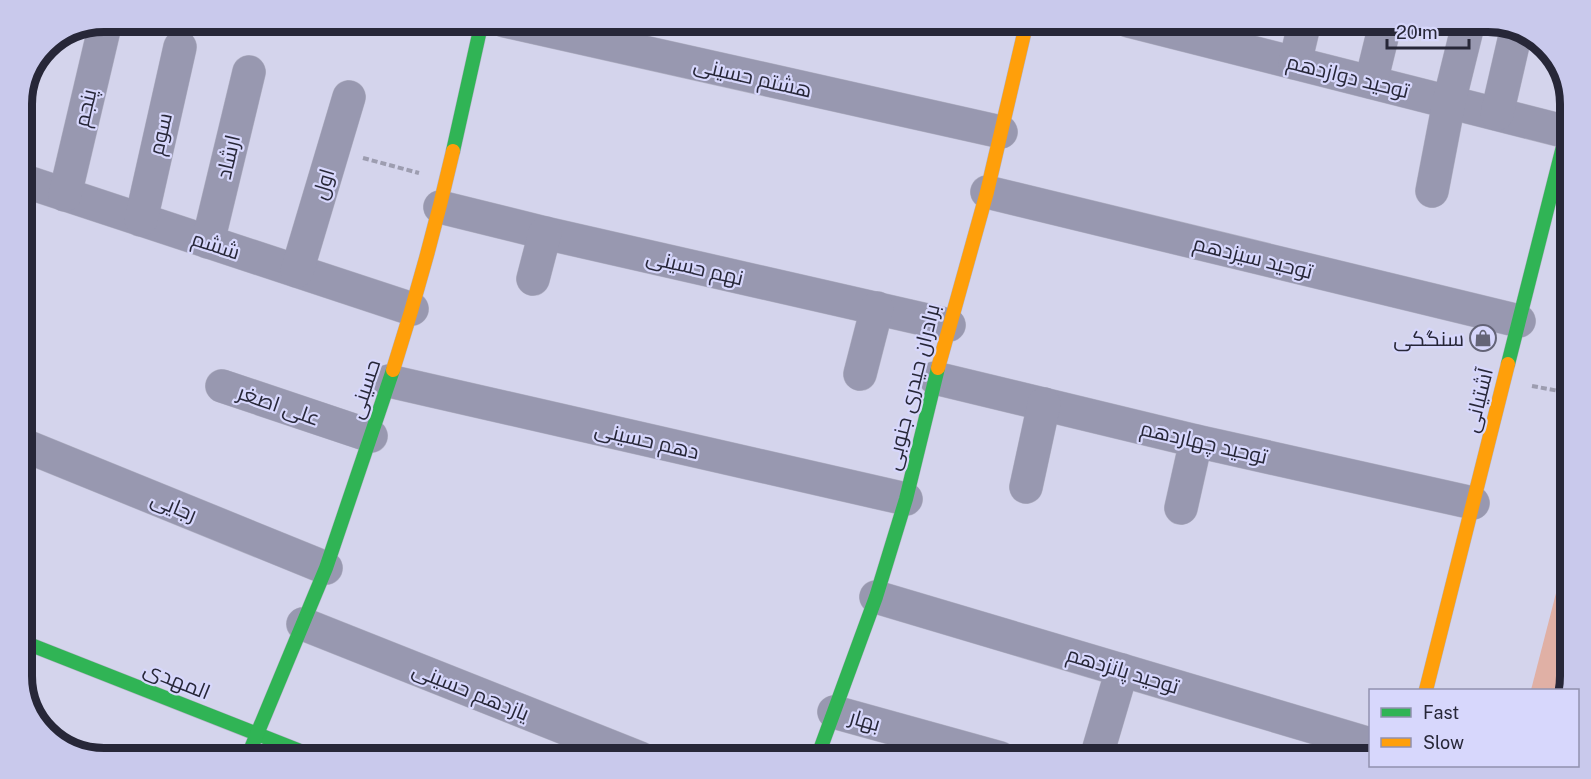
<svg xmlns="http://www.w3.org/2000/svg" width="1591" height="779" font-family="'Public Sans',Cairo,sans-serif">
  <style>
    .green { fill: #e0b0a5 }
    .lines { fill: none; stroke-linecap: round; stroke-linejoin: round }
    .street-casing { stroke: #b3b3c6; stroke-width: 34 }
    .fast-casing { stroke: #b3b3c6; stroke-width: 15 }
    .slow-casing { stroke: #b3b3c6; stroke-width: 15 }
    .path { stroke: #9d9db0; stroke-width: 4; stroke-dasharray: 6 3; stroke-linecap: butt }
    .street { stroke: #9898b0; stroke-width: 33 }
    .fast { stroke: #30b455; stroke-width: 14 }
    .slow { stroke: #ff9f0a; stroke-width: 14 }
    .labels { text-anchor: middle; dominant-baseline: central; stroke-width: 4.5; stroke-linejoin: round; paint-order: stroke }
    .street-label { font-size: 21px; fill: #272738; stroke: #d7d7fc }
    .poi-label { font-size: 21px; fill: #272738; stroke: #d7d7fc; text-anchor: end }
    .rim { fill: none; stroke: #272738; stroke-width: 8 }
  </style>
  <rect width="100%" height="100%" fill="#d4d4ec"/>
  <path class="green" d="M 1570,539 L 1570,676 L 1567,690 L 1531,690 Z"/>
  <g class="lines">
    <defs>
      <g id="street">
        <path d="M 505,21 L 1001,132"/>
        <path d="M 1129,21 L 1567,132"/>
        <path d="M 1295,63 L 1305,21"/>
        <path d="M 1371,82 L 1386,21"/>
        <path d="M 1497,114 L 1515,36"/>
        <path d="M 21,180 L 412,309"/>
        <path d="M 1432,191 L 1449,102 L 1469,21"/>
        <path d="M 987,192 L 1519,321"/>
        <path d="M 65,195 L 106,21"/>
        <path d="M 440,207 L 545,233 L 949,325"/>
        <path d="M 141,220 L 180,47"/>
        <path d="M 208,242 L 249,72"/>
        <path d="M 297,271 L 349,97"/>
        <path d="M 533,279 L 545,233"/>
        <path d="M 860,374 L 877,308"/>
        <path d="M 935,378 L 1196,441 L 1473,503"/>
        <path d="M 389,381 L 906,499"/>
        <path d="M 222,386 L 371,436"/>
        <path d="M 21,444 L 326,568"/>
        <path d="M 1026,487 L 1044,404"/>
        <path d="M 1181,508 L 1196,441"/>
        <path d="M 876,597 L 1370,744"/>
        <path d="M 303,624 L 640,758"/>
        <path d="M 834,712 L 1000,758"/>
        <path d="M 1096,758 L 1122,670"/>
      </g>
      <g id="fast">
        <path d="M 453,151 L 482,21"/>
        <path d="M 1508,364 L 1570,119"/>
        <path d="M 21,641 L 318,758"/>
        <path d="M 247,758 L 326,568 L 393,370"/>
        <path d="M 817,758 L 876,597 L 906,499 L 938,368"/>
      </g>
      <g id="slow">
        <path d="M 938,368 L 987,192 L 1027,21"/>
        <path d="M 393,370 C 416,298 436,225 453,151"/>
        <path d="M 1426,690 L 1508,364"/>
      </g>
    </defs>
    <use href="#street" class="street-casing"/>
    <use href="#fast" class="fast-casing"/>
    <use href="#slow" class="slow-casing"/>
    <g class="path">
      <path d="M 363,158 L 419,173"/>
      <path d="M 1532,386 L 1570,393"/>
    </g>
    <use href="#street" class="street"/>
    <use href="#fast" class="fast"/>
    <use href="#slow" class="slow"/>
  </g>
  <defs>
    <symbol id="shop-ring" viewBox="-11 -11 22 22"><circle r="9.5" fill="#d7d7fc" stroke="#646477" stroke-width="1.5"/><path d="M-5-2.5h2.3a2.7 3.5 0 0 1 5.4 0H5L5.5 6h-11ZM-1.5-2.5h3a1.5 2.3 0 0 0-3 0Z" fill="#646477"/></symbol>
  </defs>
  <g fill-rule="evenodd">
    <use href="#shop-ring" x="1468" y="323" width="30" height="30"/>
  </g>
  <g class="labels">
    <g class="street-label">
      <text transform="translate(1348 76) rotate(14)">توحید دوازدهم</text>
      <text transform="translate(753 77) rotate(13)">هشتم حسینی</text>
      <text transform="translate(85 108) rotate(-77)">پنجم</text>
      <text transform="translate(160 134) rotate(-77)">سوم</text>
      <text transform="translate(228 157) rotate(-77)">ارشاد</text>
      <text transform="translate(323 184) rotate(-73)">اول</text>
      <text transform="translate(216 245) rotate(18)">ششم</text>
      <text transform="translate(1253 257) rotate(14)">توحید سیزدهم</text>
      <text transform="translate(695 267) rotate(13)">نهم حسینی</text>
      <text transform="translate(912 387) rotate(-76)">برادران حیدری جنوبی</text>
      <text transform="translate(364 389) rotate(-72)">حسینی</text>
      <text transform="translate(1478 400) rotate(-76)">آشتیانی</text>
      <text transform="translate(279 405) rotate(19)">علی اصغر</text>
      <text transform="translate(647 440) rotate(13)">دهم حسینی</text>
      <text transform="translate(1204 442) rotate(13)">توحید چهاردهم</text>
      <text transform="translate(174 506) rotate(22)">رجایی</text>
      <text transform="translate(1123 670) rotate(17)">توحید پانزدهم</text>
      <text transform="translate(177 680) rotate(22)">المهدی</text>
      <text transform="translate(471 691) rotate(22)">یازدهم حسینی</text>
      <text transform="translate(865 720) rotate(16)">بهار</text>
    </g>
    <g class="poi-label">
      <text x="1464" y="338">سنگکی</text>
    </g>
  </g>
  <path d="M0 0H1591V779H0ZM104 32H1488A72 72 0 0 1 1560 104V676A72 72 0 0 1 1488 748H104A72 72 0 0 1 32 676V104A72 72 0 0 1 104 32Z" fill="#c9c9ec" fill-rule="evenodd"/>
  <path class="rim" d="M104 32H1488A72 72 0 0 1 1560 104V676A72 72 0 0 1 1488 748H104A72 72 0 0 1 32 676V104A72 72 0 0 1 104 32Z"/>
  <rect x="1369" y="689" width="210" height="78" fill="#d7d7fc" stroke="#9191ae" stroke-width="1.5"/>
  <rect x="1381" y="708" width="30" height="9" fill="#30b455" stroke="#9191ae" stroke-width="1.5"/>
  <text x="1423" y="719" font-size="18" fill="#272738">Fast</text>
  <rect x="1381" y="738" width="30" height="9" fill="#ff9f0a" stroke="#9191ae" stroke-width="1.5"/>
  <text x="1423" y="749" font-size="18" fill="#272738">Slow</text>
  <path d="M1387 39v9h82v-9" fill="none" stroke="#272738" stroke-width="3"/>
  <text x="1396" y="39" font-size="18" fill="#272738" stroke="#d7d7fc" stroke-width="4.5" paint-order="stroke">20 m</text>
</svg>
